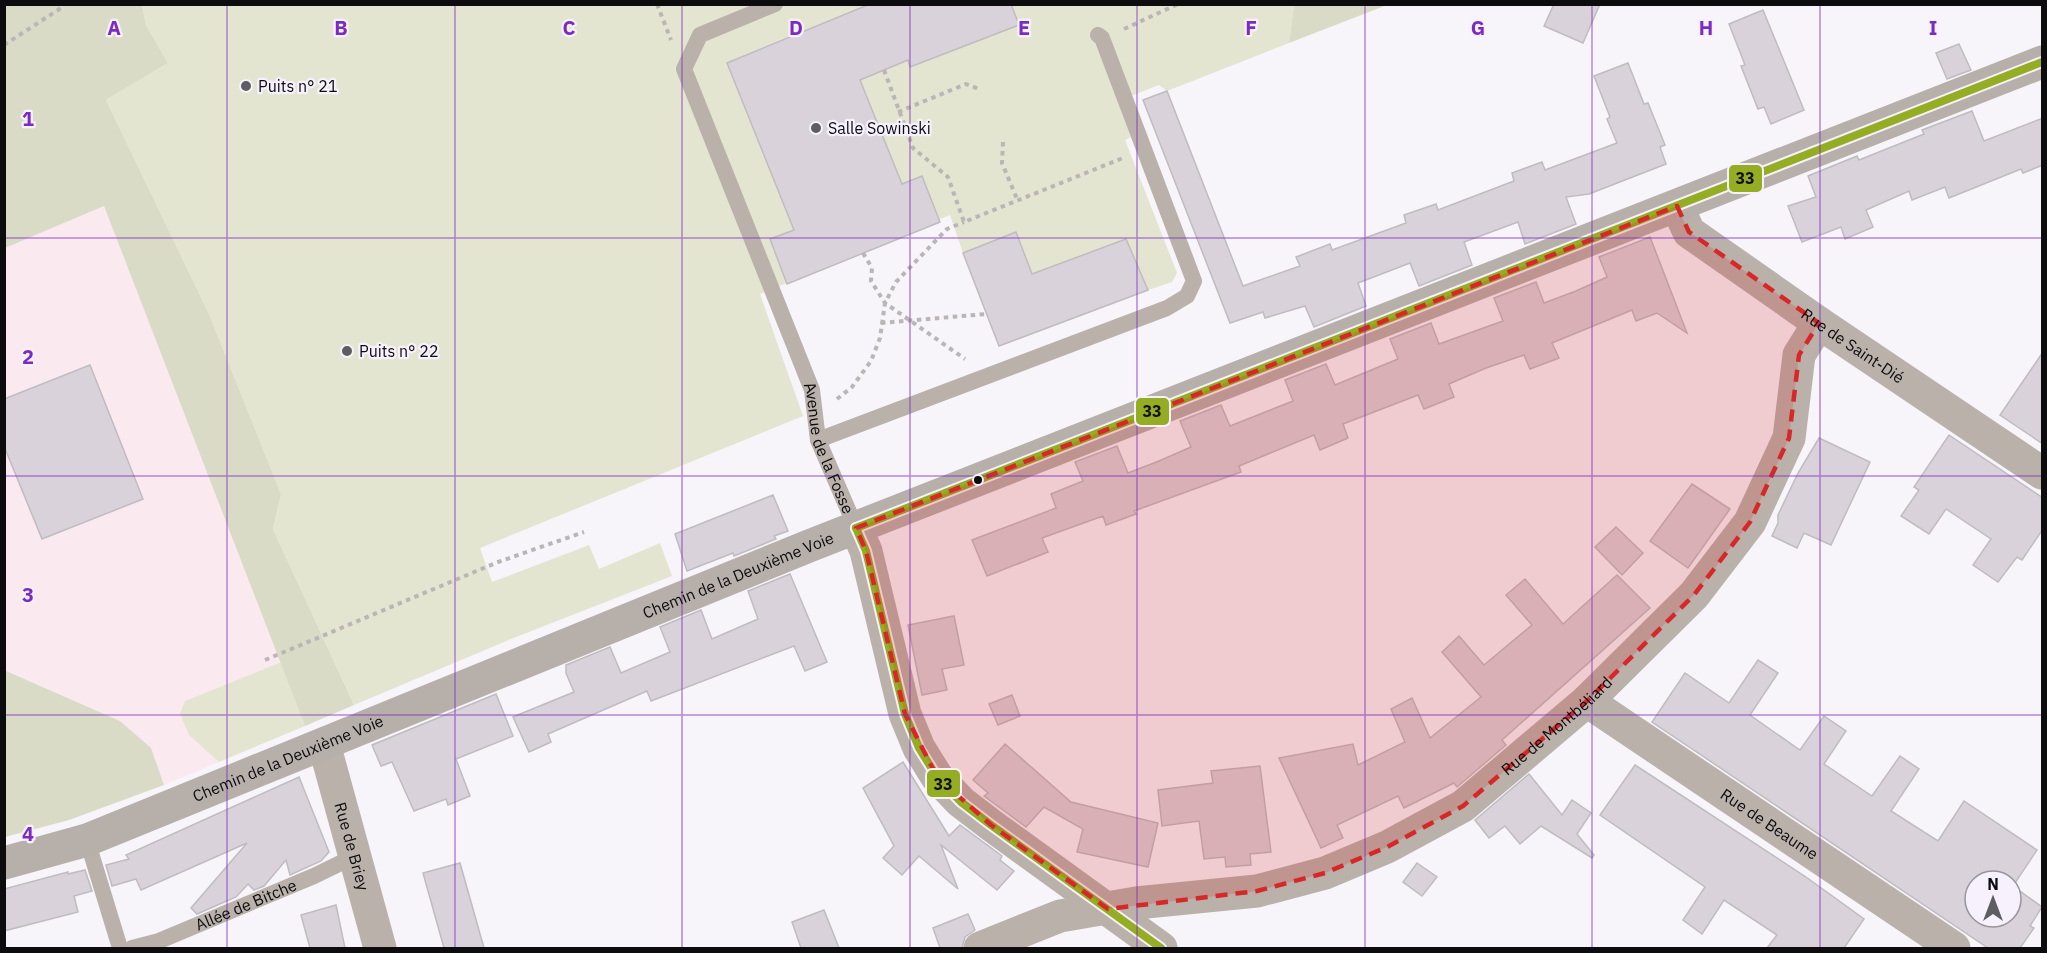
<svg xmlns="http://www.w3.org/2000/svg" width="2047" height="953" font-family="'IBM Plex Sans',sans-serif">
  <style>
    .industrial { fill: #faeaf0 }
    .green { fill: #e4e5d0 }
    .forest { fill: #dadbc6 }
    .building { fill: #dad2da; stroke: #bfbcc0; stroke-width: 1.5; fill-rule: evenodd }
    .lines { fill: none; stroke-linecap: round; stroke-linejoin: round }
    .path { stroke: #bbb6b5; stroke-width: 4; stroke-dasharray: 4.5 4.5; stroke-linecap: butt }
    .lane { stroke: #b9b1aa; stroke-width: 16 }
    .street { stroke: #b9b1aa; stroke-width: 33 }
    .secondary { stroke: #b7afaa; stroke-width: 33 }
    .bus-1-casing { stroke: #f6f1fd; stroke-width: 12 }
    .bus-1 { stroke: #94ad23; stroke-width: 8 }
    .marked { fill: #d62828; fill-opacity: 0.2; stroke: #d62828; stroke-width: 4.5; stroke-dasharray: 12 8; stroke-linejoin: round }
    .grid { fill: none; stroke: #7b2cbf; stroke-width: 1.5; stroke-opacity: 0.55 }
    .poi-dot { fill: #5e5d61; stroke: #f6f1fd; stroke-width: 2 }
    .bus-dot { fill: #0c0b0e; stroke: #f6f1fd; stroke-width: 2 }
    .labels { text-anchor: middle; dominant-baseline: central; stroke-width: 4.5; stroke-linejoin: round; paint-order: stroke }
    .poi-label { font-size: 16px; fill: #0c0b0e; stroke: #f6f1fd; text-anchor: start }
    .street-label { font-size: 16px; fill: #0c0b0e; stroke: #f6f1fd }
    .grid-label { font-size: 20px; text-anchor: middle; font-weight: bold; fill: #7b2cbf; stroke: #f6f1fd; stroke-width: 4.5; stroke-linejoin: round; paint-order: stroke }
    .line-badge { stroke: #f6f1fd; stroke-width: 2 }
    .pale-badge-label { font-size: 16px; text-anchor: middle; font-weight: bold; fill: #111 }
  </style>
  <rect width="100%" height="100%" fill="#f7f4fa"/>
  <path class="industrial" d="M 104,206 L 281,662 L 185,701 L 189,734 L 219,762 L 164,785 L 151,748 L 120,721 L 5,670 L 4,248 Z"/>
  <g class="green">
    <path d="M 142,5 L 1294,5 L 1289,43 L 1167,91 L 1159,85 L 1118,101 L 1131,137 L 1125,140 L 1177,273 L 1172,282 L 1148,290 L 1126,239 L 1032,274 L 1016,232 L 963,253 L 950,215 L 760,294 L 803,416 L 480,548 L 492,582 L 589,545 L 599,569 L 660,543 L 672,576 L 511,639 L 354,705 L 273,529 L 281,494 L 209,314 L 106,100 L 168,63 L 146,25 Z"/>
    <path d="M 281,662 L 305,726 L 219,762 L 189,735 L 180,714 L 185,701 Z"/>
  </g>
  <g class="forest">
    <path d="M 4,5 L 142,5 L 146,25 L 168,63 L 106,100 L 209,314 L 281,494 L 273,529 L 354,705 L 305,726 L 104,206 L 5,248 Z"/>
    <path d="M 1294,5 L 1294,4 L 1387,5 L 1289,43 Z"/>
    <path d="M 4,670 L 120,721 L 151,748 L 164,785 L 69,820 L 5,837 Z"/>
  </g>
  <g class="building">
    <path d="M 870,4 L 1011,4 L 1019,25 L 910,67 L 908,60 L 860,80 L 902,184 L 922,176 L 940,222 L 787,284 L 770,239 L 794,230 L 727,63 Z"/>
    <path d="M 1554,4 L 1600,4 L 1583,43 L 1544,26 Z"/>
    <path d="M 1763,10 L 1804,110 L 1771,124 L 1764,107 L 1758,109 L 1741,66 L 1745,65 L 1729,24 Z"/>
    <path d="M 1959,44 L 1971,70 L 1947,79 L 1936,53 Z"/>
    <path d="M 1628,63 L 1644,104 L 1648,103 L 1665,145 L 1660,147 L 1666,164 L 1589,194 L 1566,197 L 1576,224 L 1525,244 L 1518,222 L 1464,242 L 1472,265 L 1419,286 L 1410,263 L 1358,283 L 1366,306 L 1314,327 L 1305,306 L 1265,318 L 1263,312 L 1230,323 L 1143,100 L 1167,91 L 1243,286 L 1300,266 L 1296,257 L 1330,244 L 1332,250 L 1406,223 L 1404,215 L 1436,204 L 1438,210 L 1514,181 L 1512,173 L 1542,162 L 1545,170 L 1617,143 L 1607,119 L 1610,117 L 1594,76 Z"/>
    <path d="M 1972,111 L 1984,141 L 2043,118 L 2043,165 L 2023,173 L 2021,169 L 1949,198 L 1945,187 L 1912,200 L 1909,191 L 1866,210 L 1873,227 L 1845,239 L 1841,227 L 1802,242 L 1788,206 L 1816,197 L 1808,176 L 1857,156 L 1859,160 L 1924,134 L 1922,130 Z"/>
    <path d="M 1016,232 L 1032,274 L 1126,239 L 1148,290 L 999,346 L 963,253 Z"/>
    <path d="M 1650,237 L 1687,333 L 1657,313 L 1636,321 L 1632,310 L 1552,343 L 1559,358 L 1530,369 L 1524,355 L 1486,368 L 1449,384 L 1454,397 L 1424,409 L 1418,395 L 1343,424 L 1348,438 L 1320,450 L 1314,435 L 1239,466 L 1241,472 L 1134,511 L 1136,514 L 1106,525 L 1103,516 L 1042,538 L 1048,552 L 987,576 L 972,540 L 1056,508 L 1051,494 L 1083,481 L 1075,462 L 1117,446 L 1128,473 L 1159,461 L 1191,447 L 1180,421 L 1221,405 L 1230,426 L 1293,401 L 1285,380 L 1326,364 L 1335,385 L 1398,359 L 1390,339 L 1431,323 L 1439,344 L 1503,321 L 1494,298 L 1536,282 L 1544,303 L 1576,291 L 1607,277 L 1599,257 Z"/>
    <path d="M 2043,352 L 2043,444 L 2000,415 Z"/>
    <path d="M 90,365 L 143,499 L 42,539 L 4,446 L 4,399 Z"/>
    <path d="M 1949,435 L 2043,498 L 2043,529 L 2022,560 L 2017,557 L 1998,582 L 1973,565 L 1991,539 L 1946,509 L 1929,534 L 1901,516 L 1919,490 L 1914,487 Z"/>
    <path d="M 1819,438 L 1870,462 L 1831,545 L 1804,533 L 1797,548 L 1772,536 L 1778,523 L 1778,515 L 1798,473 Z"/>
    <path d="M 1692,484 L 1730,509 L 1688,568 L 1650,541 Z"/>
    <path d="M 773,495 L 788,531 L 774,536 L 776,539 L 734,556 L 733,553 L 687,571 L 675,534 Z"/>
    <path d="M 1616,527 L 1643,553 L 1622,575 L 1595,547 Z"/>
    <path d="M 790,574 L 827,662 L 805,671 L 794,646 L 651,701 L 647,691 L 548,734 L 551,742 L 529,752 L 513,717 L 574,692 L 566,673 L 566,665 L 610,647 L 621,673 L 670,652 L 660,627 L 701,610 L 712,639 L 758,619 L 748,591 Z"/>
    <path d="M 1617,575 L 1650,608 L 1502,740 L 1506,745 L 1457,787 L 1454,783 L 1404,808 L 1398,796 L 1337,825 L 1343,838 L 1321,848 L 1279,758 L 1353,744 L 1358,765 L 1405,742 L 1391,709 L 1412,698 L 1430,738 L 1481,697 L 1442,652 L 1459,636 L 1484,665 L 1532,625 L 1506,595 L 1525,579 L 1563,624 Z"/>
    <path d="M 954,616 L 964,665 L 942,669 L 947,690 L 922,695 L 908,625 Z"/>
    <path d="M 1758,660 L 1778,673 L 1750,715 L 1774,732 L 1800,750 L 1824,716 L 1846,731 L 1824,764 L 1872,796 L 1900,756 L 1919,769 L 1891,811 L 1938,841 L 1964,801 L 2037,850 L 2013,886 L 2042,907 L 2030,926 L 2034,928 L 2020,948 L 1988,948 L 1652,722 L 1685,673 L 1729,703 ZM 1975,881 L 2011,881 L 2011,917 L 1975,917 Z"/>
    <path d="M 496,694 L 513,736 L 456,759 L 470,796 L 448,805 L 446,799 L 414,811 L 392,762 L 381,766 L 372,745 Z"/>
    <path d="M 1012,695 L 1020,716 L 998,725 L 989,704 Z"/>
    <path d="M 1005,744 L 1071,802 L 1158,823 L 1148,867 L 1077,852 L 1083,829 L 1044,807 L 1026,827 L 984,796 L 988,793 L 973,780 Z"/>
    <path d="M 903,762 L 949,836 L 960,825 L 1002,856 L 1000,860 L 1014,871 L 997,890 L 941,845 L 958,889 L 919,856 L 902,875 L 883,858 L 894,846 L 863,788 Z"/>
    <path d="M 1635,765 L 1806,877 L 1864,919 L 1844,948 L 1767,948 L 1777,935 L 1724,900 L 1702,934 L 1683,920 L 1705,887 L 1600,815 Z"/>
    <path d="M 1260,766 L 1271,852 L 1250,854 L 1251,865 L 1226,867 L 1225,857 L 1204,859 L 1199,821 L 1162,826 L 1158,790 L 1213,783 L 1211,771 Z"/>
    <path d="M 1529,774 L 1562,815 L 1572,800 L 1591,813 L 1577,834 L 1594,855 L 1592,858 L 1541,826 L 1520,844 L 1505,826 L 1489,838 L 1475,820 Z"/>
    <path d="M 299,777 L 329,852 L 321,861 L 290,875 L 286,860 L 264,886 L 254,890 L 248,884 L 236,897 L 197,914 L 191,908 L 247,843 L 141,890 L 136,879 L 112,886 L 106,865 L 129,859 L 126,855 Z"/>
    <path d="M 460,863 L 484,948 L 444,948 L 423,873 Z"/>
    <path d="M 1417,863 L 1437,877 L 1422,896 L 1403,882 Z"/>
    <path d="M 85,870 L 92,891 L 74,896 L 78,912 L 4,931 L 4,889 L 68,872 L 68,874 Z"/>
    <path d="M 336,905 L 345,948 L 310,948 L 301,915 Z"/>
    <path d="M 824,910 L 839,948 L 801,948 L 792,922 Z"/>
    <path d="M 968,914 L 975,930 L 965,937 L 962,948 L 940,948 L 933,928 Z"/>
  </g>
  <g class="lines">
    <g class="path">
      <path d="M 657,4 L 671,40"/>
      <path d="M 1124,29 L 1178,4"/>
      <path d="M 4,45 L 61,8 L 61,4"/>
      <path d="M 884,70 L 913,148 L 948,177 L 964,222 L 1123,158"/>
      <path d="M 898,112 L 966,84 L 979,89"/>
      <path d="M 1003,142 L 1002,163 L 1017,199"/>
      <path d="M 863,253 L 872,268 L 871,281 L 885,303 L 965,359"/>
      <path d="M 881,323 L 986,314"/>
      <path d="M 837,399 L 852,387 L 871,361 L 880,338 L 885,303 L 896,282 L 947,229 L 964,222"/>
      <path d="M 265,660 L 498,562 L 584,532"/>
    </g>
    <g class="lane">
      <path id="s1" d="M 775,4 L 700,35 L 684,69 L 812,390 L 818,440 L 856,528"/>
      <path d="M 818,440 L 1167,308 L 1187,296 L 1194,281 L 1102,38 L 1098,35"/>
      <path d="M 87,840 L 120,948"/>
      <path id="s2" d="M 132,948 L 159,941 L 314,876 L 355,856"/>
    </g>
    <g class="street">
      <path id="s3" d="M 1677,206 L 1689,232 L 1819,323 L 2042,473"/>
      <path d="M 856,528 L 866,551 L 905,714 L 919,748 L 937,777 L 961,802 L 991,825 L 1161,948"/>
      <path id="s4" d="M 1587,701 L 1954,948"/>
      <path id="s5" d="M 324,744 L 380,948"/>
      <path id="s6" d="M 980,948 L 1060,916 L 1136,903 L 1257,891 L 1325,873 L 1387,847 L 1463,806 L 1587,701 L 1694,595 L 1750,522 L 1789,438 L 1799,355 L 1819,323"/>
    </g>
    <path class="secondary" id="s7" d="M 4,863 L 87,840 L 809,546 L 2042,62"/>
    <defs>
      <g id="bus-1">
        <path d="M 856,528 L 2042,62"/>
        <path d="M 856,528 L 866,551 L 905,714 L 919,748 L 937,777 L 961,802 L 991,825 L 1161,948"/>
      </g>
    </defs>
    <use href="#bus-1" class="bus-1-casing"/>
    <use href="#bus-1" class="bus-1"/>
  </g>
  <path class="marked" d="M 1677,206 L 1689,232 L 1819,323 L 1799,355 L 1789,438 L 1750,522 L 1694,595 L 1587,701 L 1463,806 L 1387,847 L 1325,873 L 1257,891 L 1108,909 L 991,825 L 937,777 L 905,714 L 866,551 L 856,528 Z"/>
  <path class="grid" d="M 227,4 L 227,948M 455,4 L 455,948M 682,4 L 682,948M 910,4 L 910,948M 1137,4 L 1137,948M 1365,4 L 1365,948M 1592,4 L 1592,948M 1820,4 L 1820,948M 4,238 L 2042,238M 4,476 L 2042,476M 4,715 L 2042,715"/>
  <g class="poi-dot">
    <circle cx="246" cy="86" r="6"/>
    <circle cx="816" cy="128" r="6"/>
    <circle cx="347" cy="351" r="6"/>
  </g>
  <circle class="bus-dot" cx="978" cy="480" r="5"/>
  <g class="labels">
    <g class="poi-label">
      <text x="258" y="86">Puits n° 21</text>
      <text x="828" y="128">Salle Sowinski</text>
      <text x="359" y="351">Puits n° 22</text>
    </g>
    <g class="street-label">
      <text stroke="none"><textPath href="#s3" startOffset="228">Rue de Saint-Dié</textPath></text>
      <text stroke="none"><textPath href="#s1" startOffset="525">Avenue de la Fosse</textPath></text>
      <text stroke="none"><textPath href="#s7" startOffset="789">Chemin de la Deuxième Voie</textPath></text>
      <text stroke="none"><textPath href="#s6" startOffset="632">Rue de Montbéliard</textPath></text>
      <text stroke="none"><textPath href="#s7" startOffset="303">Chemin de la Deuxième Voie</textPath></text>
      <text stroke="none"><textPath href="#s4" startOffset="220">Rue de Beaume</textPath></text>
      <text stroke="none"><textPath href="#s5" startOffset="106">Rue de Briey</textPath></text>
      <text stroke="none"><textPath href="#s2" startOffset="122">Allée de Bitche</textPath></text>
    </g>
  </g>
  <g class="grid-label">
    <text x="114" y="35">A</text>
    <text x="341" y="35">B</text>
    <text x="569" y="35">C</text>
    <text x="796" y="35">D</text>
    <text x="1024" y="35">E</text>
    <text x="1251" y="35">F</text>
    <text x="1478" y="35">G</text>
    <text x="1706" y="35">H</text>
    <text x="1933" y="35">I</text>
    <text x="28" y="126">1</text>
    <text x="28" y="364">2</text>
    <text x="28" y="602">3</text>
    <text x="28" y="841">4</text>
  </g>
  <g class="line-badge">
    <rect x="1728" y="164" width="35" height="29" rx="6" fill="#94ad23"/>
    <rect x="1135" y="397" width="35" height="29" rx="6" fill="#94ad23"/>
    <rect x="926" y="769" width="35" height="29" rx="6" fill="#94ad23"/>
  </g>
  <g class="pale-badge-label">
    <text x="1745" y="184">33</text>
    <text x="1152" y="417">33</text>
    <text x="943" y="790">33</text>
  </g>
  <rect width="2047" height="953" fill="none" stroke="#0c0b0e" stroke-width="12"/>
  <g transform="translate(1993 899)"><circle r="28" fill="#f6f1fd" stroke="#98959d" stroke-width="1.5"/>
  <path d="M0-4.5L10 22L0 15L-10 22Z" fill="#5e5d61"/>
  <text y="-9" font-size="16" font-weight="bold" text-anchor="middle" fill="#0c0b0e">N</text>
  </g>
</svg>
